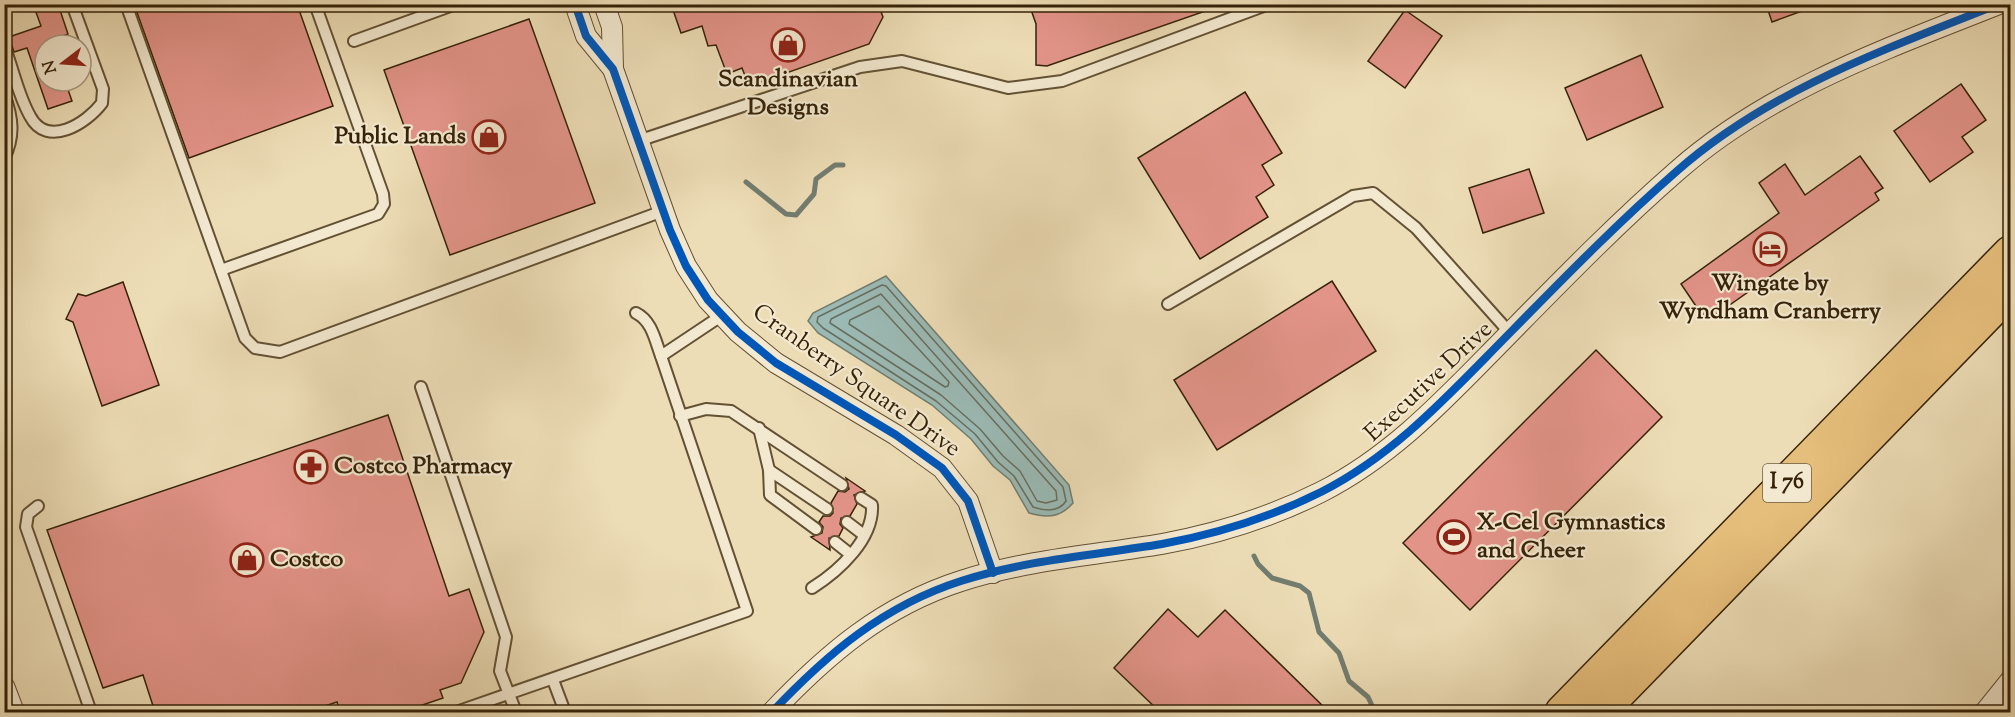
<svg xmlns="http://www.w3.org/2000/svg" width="2015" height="717" font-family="'Sorts Mill Goudy',serif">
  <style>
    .water { fill: #9bbab5; stroke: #727d70; stroke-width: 1.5 }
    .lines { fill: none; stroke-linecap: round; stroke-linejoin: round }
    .shore { stroke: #686e5e; stroke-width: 1.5 }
    .stream { stroke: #727d70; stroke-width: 5 }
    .building { fill: #e39489; stroke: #352208; stroke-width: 1.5 }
    .lane-casing { stroke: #635134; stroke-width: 14 }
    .street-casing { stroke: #635134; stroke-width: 22 }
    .highway-casing { stroke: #352208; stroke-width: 36 }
    .lane { stroke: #f3e9d0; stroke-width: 10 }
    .street { stroke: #f3e9d0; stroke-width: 20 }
    .highway { stroke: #e6be7b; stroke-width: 33 }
    .cycleway-casing { stroke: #f3e9d0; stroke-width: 11 }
    .cycleway { stroke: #0057b8; stroke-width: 8 }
    .labels { text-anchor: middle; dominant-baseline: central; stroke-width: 4.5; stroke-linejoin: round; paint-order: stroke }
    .shield { fill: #f3e9d0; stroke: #6e5e44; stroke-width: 1.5 }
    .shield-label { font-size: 22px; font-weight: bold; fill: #352208 }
    .poi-label { font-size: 24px; font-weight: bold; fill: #352208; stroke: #f3e9d0; text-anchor: start }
    .street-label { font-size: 24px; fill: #352208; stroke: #f3e9d0 }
  </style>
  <rect width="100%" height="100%" fill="#edddb6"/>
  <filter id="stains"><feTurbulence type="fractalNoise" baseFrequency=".00333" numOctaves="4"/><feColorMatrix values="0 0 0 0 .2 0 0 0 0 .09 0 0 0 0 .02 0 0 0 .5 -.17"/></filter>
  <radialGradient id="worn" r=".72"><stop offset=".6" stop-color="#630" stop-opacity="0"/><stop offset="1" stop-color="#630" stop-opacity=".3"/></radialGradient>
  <path class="water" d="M 886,276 L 1069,485 L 1073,503 C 1060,518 1047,518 1029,513 L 1010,480 L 993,466 L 971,439 L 932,405 L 818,333 L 808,321 L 813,313 Z"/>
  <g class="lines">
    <g class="shore">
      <path d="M 882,285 L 886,286 L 1063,487 L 1066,501 C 1059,512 1045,511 1033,507 L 1014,476 L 998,462 L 975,434 L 936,401 L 823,328 L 817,322 L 818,317 Z"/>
      <path d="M 881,294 L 1056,491 L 1057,500 L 1046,503 L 1037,501 L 1020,471 L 1003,456 L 980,429 L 941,395 L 830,323 L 831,319 Z"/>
      <path d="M 879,306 L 949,382 L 948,386 L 945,387 L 849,324 L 850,320 Z"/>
    </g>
    <g class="stream">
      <path d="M 746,182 L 786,214 L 796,215 L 814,194 L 816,179 L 835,165 L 843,165"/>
      <path d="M 1254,556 L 1258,564 L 1272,578 L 1300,586 L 1309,593 L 1319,632 L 1339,653 L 1349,681 L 1368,697 L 1375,712"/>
    </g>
  </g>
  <g class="building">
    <path d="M 33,4 L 58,4 L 68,34 L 45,42 L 45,81 L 65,81 L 72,101 L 48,109 L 27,48 L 14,52 L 9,37 L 41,26 Z"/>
    <path d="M 134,4 L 297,4 L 333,106 L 189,158 Z"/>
    <path d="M 671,4 L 878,4 L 883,17 L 869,44 L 749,86 L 742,68 L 727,74 L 716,45 L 708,46 L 702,26 L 681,33 Z"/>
    <path d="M 1029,4 L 1217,4 L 1217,7 L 1047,66 L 1036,65 L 1036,24 Z"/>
    <path d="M 1766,4 L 1816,4 L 1816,6 L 1772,22 Z"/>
    <path d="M 1405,10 L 1442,36 L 1405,88 L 1368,61 Z"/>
    <path d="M 529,19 L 595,203 L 450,255 L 384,70 Z"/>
    <path d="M 1641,55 L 1663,107 L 1587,140 L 1565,88 Z"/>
    <path d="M 1961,84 L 1986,120 L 1962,137 L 1973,152 L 1930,182 L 1894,131 Z"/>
    <path d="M 1245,92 L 1282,153 L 1262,165 L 1274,185 L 1256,197 L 1268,217 L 1200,259 L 1138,158 Z"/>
    <path d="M 1860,156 L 1883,188 L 1875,193 L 1879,200 L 1714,316 L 1710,310 L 1702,315 L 1681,284 L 1779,213 L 1759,183 L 1785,164 L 1805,195 Z"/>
    <path d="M 1529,169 L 1544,213 L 1483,233 L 1469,188 Z"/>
    <path d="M 1332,281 L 1376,351 L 1217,450 L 1174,380 Z"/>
    <path d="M 123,282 L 159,385 L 102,406 L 73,322 L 66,319 L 78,294 L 86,296 Z"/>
    <path d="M 1596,350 L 1662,417 L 1470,610 L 1403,543 Z"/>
    <path d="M 388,415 L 449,596 L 469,589 L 484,632 L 461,683 L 440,690 L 443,698 L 402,712 L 340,712 L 337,702 L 307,712 L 155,712 L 143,675 L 103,688 L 47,530 Z"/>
    <path d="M 846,478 L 865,491 L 854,495 L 857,504 L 850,516 L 841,518 L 840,524 L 843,528 L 839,536 L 829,538 L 830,550 L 811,537 L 822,533 L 823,527 L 819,522 L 823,516 L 830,516 L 833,513 L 831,503 L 838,491 L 845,492 L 849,489 Z"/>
    <path d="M 1168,609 L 1198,637 L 1225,610 L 1329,712 L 1160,712 L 1114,668 Z"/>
  </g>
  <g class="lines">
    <defs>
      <g id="lane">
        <path d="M 126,4 L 245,338 L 255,348 L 280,352 L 663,211"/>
        <path d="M 354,41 L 456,4"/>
        <path d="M 4,46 C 13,68 18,95 30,116 C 47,149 87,123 102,103 L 103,89 L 72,4"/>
        <path d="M 4,94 C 13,118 15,136 4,159"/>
        <path d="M 638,141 L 860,67 L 902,61 L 1008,88 L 1062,81 L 1269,4"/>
        <path d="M 221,270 L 378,214 L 384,204 L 383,194 L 315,4"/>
        <path d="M 1168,304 L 1353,196 L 1373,193 L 1416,228 L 1510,333"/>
        <path d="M 661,356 L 721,316"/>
        <path d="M 421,387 L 506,637 L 500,671 L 516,712"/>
        <path d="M 680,416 L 706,409 L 731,411 L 842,485"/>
        <path d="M 759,428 L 769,470 L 770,495 L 816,529"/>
        <path d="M 769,470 L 827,509"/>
        <path d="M 38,506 L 28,514 L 26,527 L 91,712"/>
        <path d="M 847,522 L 864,535"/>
        <path d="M 835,542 L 850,554"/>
        <path d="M 812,588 C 839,571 874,539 872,505 L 861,498"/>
        <path d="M 553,680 L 565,712"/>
        <path d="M 456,712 L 747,611 L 661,356 C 655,340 652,321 636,313"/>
      </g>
      <g id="street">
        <path d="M 575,4 L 586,36 L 613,69 L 670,230 L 686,266 L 708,300 L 738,332 L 776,363 L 896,435 L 942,468 L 968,501 L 993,573"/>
        <path d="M 604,4 L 612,27 L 613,69"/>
        <path d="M 4,686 L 14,712"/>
        <path d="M 772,712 C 827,654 883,606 961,581 C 1026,560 1095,555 1162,544 C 1217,534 1271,517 1321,492 C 1392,456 1444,400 1499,344 C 1557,285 1615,225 1677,171 C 1769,90 1886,49 1999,4"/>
        <path d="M 1985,712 L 2010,681"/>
      </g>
      <g id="highway">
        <path d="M 1562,712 L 2010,253"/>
        <path d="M 1600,712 L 2010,291"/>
      </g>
    </defs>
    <use href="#lane" class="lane-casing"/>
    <use href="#street" class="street-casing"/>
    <use href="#highway" class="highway-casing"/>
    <use href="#lane" class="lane"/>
    <use href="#street" class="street"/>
    <use href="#highway" class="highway"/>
    <defs>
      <g id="cycleway">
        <path d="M 575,4 L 586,36 L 613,69 L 670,230 L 686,266 L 708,300 L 738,332 L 776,363 L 896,435 L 942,468 L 968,501 L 993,573"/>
        <path d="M 772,712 C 827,654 883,606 961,581 C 1026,560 1095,555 1162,544 C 1217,534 1271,517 1321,492 C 1392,456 1444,400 1499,344 C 1557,285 1615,225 1677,171 C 1769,90 1886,49 1999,4"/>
      </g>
    </defs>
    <use href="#cycleway" class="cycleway-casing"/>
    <use href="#cycleway" class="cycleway"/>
  </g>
  <defs>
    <symbol id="shop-ring" viewBox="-11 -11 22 22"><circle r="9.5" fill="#f3e9d0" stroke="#8f2418" stroke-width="1.5"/><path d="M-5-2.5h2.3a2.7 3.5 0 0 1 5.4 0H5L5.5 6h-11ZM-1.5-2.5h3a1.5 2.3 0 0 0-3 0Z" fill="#8f2418"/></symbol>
    <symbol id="hotel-ring" viewBox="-11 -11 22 22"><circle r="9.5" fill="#f3e9d0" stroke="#8f2418" stroke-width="1.5"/><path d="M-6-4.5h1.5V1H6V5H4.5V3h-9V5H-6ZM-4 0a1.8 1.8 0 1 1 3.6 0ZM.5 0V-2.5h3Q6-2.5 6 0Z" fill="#8f2418"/></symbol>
    <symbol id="pharmacy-ring" viewBox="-11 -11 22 22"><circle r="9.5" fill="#f3e9d0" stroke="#8f2418" stroke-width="1.5"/><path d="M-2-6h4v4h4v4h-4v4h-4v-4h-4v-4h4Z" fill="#8f2418"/></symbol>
    <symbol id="stadium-ring" viewBox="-11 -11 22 22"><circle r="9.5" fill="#f3e9d0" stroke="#8f2418" stroke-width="1.5"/><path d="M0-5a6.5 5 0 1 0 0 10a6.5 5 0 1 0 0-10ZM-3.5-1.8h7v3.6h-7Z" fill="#8f2418"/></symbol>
  </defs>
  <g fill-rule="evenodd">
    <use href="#shop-ring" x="769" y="26" width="38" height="38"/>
    <use href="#shop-ring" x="470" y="118" width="38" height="38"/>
    <use href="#hotel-ring" x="1751" y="230" width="38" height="38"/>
    <use href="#pharmacy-ring" x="292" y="448" width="38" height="38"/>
    <use href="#stadium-ring" x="1435" y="518" width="38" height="38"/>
    <use href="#shop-ring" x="228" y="541" width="38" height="38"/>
  </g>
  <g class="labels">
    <rect class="shield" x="1763" y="464" width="48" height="38" rx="4.5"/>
    <g class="shield-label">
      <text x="1787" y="483">I 76</text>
    </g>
    <g class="poi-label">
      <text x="788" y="80" text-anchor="middle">Scandinavian<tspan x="788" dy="28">Designs</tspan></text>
      <text x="466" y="137" text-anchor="end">Public Lands</text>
      <text x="1770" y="284" text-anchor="middle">Wingate by<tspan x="1770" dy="28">Wyndham Cranberry</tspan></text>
      <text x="334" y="467">Costco Pharmacy</text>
      <text x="1477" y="523">X-Cel Gymnastics<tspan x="1477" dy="28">and Cheer</tspan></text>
      <text x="270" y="560">Costco</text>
    </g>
    <g class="street-label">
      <text transform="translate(856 381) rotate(35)">Cranberry Square Drive</text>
      <text transform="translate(1429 382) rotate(-43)">Executive Drive</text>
    </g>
  </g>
  <rect width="2015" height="717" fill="none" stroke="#edddb6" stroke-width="24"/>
  <rect x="6" y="6" width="2003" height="705" fill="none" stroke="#352208" stroke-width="3"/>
  <rect x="12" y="12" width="1991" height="693" fill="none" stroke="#352208" stroke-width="1.5"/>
  <g transform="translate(63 63) rotate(253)"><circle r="28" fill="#f3e9d0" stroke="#a79980" stroke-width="1.5"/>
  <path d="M0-4.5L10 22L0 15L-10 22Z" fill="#8f2418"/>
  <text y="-9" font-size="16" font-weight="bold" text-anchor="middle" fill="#352208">N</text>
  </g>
  <rect width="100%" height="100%" filter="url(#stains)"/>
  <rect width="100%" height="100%" fill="url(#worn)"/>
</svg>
